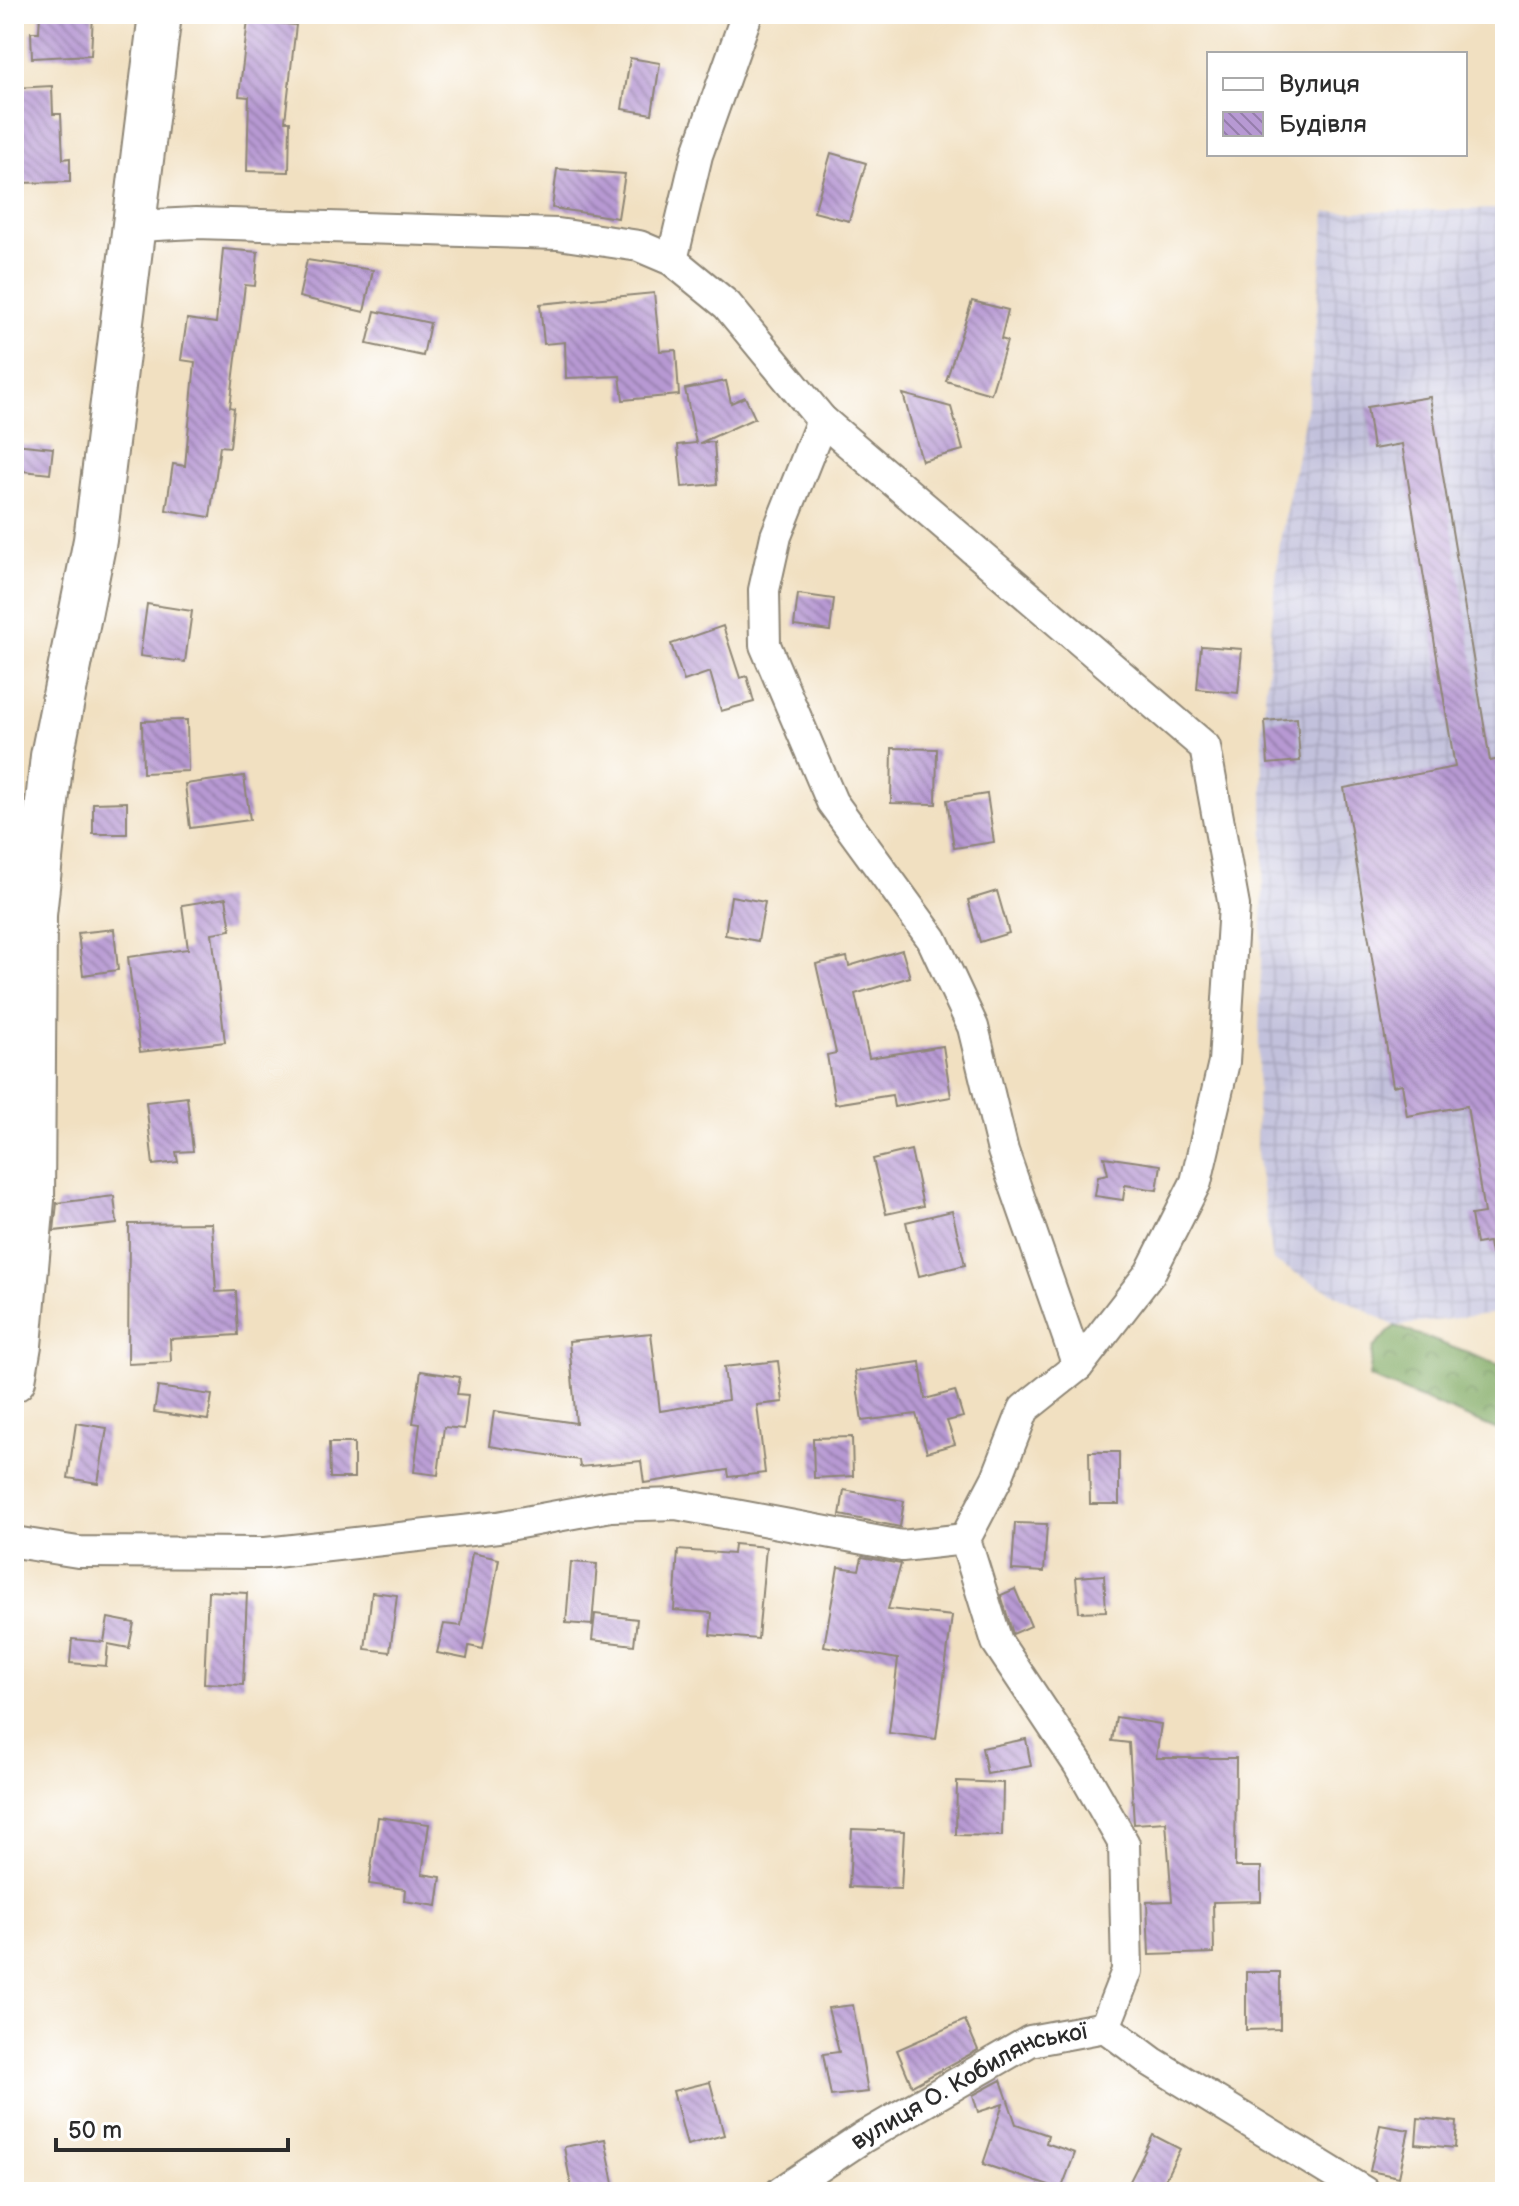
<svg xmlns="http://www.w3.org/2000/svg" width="1519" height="2206" font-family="'Balsamiq Sans',sans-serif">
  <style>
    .industrial { fill: url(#industrial-grid) }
    .forest { fill: url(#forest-crowns); stroke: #556a46; stroke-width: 2 }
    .building { fill: url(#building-back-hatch) }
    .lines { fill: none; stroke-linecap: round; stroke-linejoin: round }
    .street-casing { stroke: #8e8676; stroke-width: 34 }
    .secondary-casing { stroke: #8e8676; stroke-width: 46 }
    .street { stroke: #fff; stroke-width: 30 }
    .secondary { stroke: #fff; stroke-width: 42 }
    .labels { text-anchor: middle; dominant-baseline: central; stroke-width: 8; stroke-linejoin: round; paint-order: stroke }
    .street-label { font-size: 24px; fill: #2b2b2b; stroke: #fff }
  </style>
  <defs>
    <pattern id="industrial-grid" width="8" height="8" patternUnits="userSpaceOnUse" patternTransform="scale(2)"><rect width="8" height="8" fill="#c2c1dc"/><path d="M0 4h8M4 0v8" fill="none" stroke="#a7a6bd"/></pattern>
    <pattern id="forest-crowns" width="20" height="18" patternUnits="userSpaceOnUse" patternTransform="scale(2)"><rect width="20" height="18" fill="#7fa961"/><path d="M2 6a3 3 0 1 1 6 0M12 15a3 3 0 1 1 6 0" fill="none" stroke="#688a50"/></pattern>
    <pattern id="building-back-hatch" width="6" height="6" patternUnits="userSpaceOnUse" patternTransform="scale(2)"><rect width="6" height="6" fill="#b799d3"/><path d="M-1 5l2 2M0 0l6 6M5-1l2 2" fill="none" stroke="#957dab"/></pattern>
  </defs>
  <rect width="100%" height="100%" fill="#fff"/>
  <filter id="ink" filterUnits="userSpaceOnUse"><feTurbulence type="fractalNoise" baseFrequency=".0125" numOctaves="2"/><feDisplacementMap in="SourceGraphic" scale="16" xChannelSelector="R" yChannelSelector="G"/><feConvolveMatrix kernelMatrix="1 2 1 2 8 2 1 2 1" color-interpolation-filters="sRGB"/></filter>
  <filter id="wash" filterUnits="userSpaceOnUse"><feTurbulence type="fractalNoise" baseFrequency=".006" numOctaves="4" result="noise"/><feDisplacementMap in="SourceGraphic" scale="32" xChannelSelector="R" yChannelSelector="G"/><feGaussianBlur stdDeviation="1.8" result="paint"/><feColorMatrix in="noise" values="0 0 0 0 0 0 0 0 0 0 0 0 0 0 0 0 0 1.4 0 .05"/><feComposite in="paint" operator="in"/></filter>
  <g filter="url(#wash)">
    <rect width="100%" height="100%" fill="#f1e0c1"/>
    <path class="industrial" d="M 1505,209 L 1505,1312 L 1395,1326 L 1273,1261 L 1256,1146 L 1264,851 L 1262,731 L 1279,546 L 1309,395 L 1326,212 Z"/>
    <path class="forest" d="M 1395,1326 L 1505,1367 L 1505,1433 L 1369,1377 L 1373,1348 Z"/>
    <g id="blocks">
      <g class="building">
        <path d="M 40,14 L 93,14 L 91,55 L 32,58 L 31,32 L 39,32 Z"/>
        <path d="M 248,20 L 296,25 L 285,121 L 290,121 L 289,172 L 247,171 L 249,97 L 239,96 Z"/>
        <path d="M 630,58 L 660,63 L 652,114 L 622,109 Z"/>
        <path d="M 52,86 L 53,114 L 61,114 L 63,159 L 70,158 L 70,182 L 16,183 L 14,88 Z"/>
        <path d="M 831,153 L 866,163 L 849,221 L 814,212 Z"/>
        <path d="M 557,169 L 625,174 L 618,218 L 552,208 Z"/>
        <path d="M 223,249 L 258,252 L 255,286 L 245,285 L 230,407 L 234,408 L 230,447 L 220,446 L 210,517 L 166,510 L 173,464 L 185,466 L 195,362 L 181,360 L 187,319 L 216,323 Z"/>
        <path d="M 307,260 L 373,270 L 364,312 L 299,297 Z"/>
        <path d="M 654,293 L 660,351 L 676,350 L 679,395 L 623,400 L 620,376 L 566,378 L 565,342 L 544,344 L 540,304 Z"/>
        <path d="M 972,301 L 1008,310 L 1001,339 L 1007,341 L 991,394 L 946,381 Z"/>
        <path d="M 375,311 L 430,323 L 423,356 L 367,344 Z"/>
        <path d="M 726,381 L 731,403 L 745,397 L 755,418 L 700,443 L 714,442 L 717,484 L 682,487 L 678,445 L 696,443 L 685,389 Z"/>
        <path d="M 903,394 L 951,407 L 963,450 L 922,461 Z"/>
        <path d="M 1430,397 L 1490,761 L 1505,758 L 1505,1253 L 1491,1254 L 1489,1242 L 1476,1244 L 1471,1215 L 1484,1213 L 1467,1106 L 1407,1116 L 1402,1084 L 1393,1086 L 1344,788 L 1455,767 L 1402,444 L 1373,449 L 1367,407 Z"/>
        <path d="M 14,444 L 53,448 L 50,474 L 14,470 Z"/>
        <path d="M 798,594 L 834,599 L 830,631 L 794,626 Z"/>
        <path d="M 147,604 L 192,611 L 185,662 L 140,656 Z"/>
        <path d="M 723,626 L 740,678 L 747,676 L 754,702 L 721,711 L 710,672 L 684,681 L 671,644 Z"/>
        <path d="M 1201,646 L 1242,649 L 1238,693 L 1197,689 Z"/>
        <path d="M 1297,718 L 1300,761 L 1268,764 L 1265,721 Z"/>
        <path d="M 187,720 L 188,771 L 143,773 L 142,721 Z"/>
        <path d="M 892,748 L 937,749 L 936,804 L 891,803 Z"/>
        <path d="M 244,776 L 250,820 L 190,828 L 185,784 Z"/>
        <path d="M 987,794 L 994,842 L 954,848 L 947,800 Z"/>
        <path d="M 127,802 L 127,834 L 93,834 L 93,803 Z"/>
        <path d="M 997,891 L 1009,933 L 980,942 L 968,900 Z"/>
        <path d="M 731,896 L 765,902 L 758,941 L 725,935 Z"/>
        <path d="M 226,898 L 231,930 L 212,933 L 225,1042 L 140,1052 L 128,957 L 188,949 L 182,905 Z"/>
        <path d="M 114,929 L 118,970 L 83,975 L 78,933 Z"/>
        <path d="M 902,950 L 910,977 L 855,994 L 869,1058 L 943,1046 L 951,1097 L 894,1107 L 892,1095 L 835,1104 L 827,1055 L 836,1053 L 816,964 L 847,957 L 849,966 Z"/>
        <path d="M 187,1097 L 193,1151 L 176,1152 L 178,1162 L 153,1165 L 146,1102 Z"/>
        <path d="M 911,1150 L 923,1206 L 886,1214 L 873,1159 Z"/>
        <path d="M 1104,1157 L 1161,1165 L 1157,1190 L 1125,1185 L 1123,1200 L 1095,1196 L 1098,1176 L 1108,1174 Z"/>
        <path d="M 114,1196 L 117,1224 L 54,1231 L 57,1203 Z"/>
        <path d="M 952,1211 L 965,1265 L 919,1276 L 906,1222 Z"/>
        <path d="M 212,1223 L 216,1292 L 236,1291 L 238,1335 L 170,1339 L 171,1362 L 128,1364 L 129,1224 Z"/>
        <path d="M 651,1333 L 660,1411 L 728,1400 L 724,1367 L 778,1361 L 783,1402 L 757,1405 L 765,1473 L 729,1477 L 728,1470 L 644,1483 L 641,1461 L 580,1467 L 579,1460 L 489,1446 L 494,1411 L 576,1423 L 569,1341 Z"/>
        <path d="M 920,1362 L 925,1399 L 955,1391 L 963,1417 L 947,1421 L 955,1444 L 927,1452 L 916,1414 L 862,1421 L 855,1371 Z"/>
        <path d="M 421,1371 L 460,1377 L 457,1394 L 468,1395 L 464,1429 L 444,1427 L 438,1475 L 414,1472 L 420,1424 L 413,1423 Z"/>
        <path d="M 158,1387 L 212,1395 L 208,1420 L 154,1412 Z"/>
        <path d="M 76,1423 L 107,1428 L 98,1483 L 68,1478 Z"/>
        <path d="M 852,1437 L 853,1476 L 814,1478 L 813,1438 Z"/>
        <path d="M 329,1443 L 354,1443 L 354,1478 L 330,1478 Z"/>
        <path d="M 1089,1452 L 1119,1452 L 1119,1504 L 1090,1504 Z"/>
        <path d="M 844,1490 L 904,1501 L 900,1527 L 840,1515 Z"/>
        <path d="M 1015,1523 L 1047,1524 L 1044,1572 L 1012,1570 Z"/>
        <path d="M 734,1544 L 766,1547 L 758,1639 L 710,1635 L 712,1613 L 674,1610 L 678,1550 L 733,1554 Z"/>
        <path d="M 472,1553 L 499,1559 L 483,1649 L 469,1646 L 467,1659 L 437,1653 L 444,1624 L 461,1626 Z"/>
        <path d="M 862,1557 L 901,1564 L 888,1609 L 952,1616 L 936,1739 L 889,1733 L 898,1659 L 824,1646 L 838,1567 L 859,1570 Z"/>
        <path d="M 571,1562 L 597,1564 L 592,1625 L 566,1623 Z"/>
        <path d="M 1104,1575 L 1106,1611 L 1079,1612 L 1076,1577 Z"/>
        <path d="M 1015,1589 L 1031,1626 L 1013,1634 L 1001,1595 Z"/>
        <path d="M 208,1591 L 247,1593 L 243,1685 L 204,1683 Z"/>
        <path d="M 372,1592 L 397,1595 L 390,1652 L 365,1649 Z"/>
        <path d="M 595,1614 L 637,1619 L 634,1645 L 592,1640 Z"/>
        <path d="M 108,1618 L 134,1623 L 129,1648 L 108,1644 L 106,1666 L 70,1663 L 72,1639 L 104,1642 Z"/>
        <path d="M 1116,1717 L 1161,1724 L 1156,1758 L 1236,1758 L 1235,1867 L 1261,1867 L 1261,1901 L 1213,1902 L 1214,1953 L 1149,1955 L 1147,1902 L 1172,1901 L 1166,1822 L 1134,1824 L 1129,1743 L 1112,1741 Z"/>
        <path d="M 1026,1739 L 1031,1766 L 987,1774 L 982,1748 Z"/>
        <path d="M 957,1781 L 1003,1783 L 1002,1836 L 956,1835 Z"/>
        <path d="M 378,1817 L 429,1824 L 422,1874 L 441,1877 L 437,1906 L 404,1901 L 405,1889 L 369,1884 Z"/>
        <path d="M 852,1829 L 904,1831 L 901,1889 L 849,1887 Z"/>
        <path d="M 1246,1972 L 1280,1972 L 1280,2029 L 1246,2030 Z"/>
        <path d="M 853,2005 L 868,2092 L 831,2096 L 823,2054 L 839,2052 L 828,2008 Z"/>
        <path d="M 965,2020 L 978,2050 L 912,2086 L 897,2050 Z"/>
        <path d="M 1001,2080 L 1016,2124 L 1048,2135 L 1046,2143 L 1075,2153 L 1061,2190 L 983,2164 L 1003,2104 L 978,2112 L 973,2095 Z"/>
        <path d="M 710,2082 L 724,2135 L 687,2145 L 673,2091 Z"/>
        <path d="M 1418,2118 L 1457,2122 L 1455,2148 L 1416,2144 Z"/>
        <path d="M 1380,2125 L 1409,2130 L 1399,2177 L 1370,2171 Z"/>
        <path d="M 1153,2135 L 1180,2149 L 1159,2192 L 1147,2192 L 1129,2183 Z"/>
        <path d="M 605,2139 L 615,2188 L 572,2192 L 564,2147 Z"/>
      </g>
    </g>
  </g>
  <g filter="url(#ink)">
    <use href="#blocks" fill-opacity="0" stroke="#8e8676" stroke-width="2"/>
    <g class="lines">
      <defs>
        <g id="street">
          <path d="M 137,226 L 196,223 L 558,234 L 639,246 L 672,260 L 727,305 L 822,420 L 1205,747 L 1234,906 L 1224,1062 L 1196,1182 L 1150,1273 L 1078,1366 L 1024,1409 L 997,1478 L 965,1539 L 997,1642 L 1079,1765 L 1124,1844 L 1127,1971 L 1105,2027"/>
          <path d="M 672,260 L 697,155 L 747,14"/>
          <path d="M 822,420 L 776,536 L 764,590 L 765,645 L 832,802 L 932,939 L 973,1027 L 1003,1151 L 1078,1366"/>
          <path d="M 14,1542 L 78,1552 L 266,1553 L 498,1527 L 611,1506 L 676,1504 L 902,1546 L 965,1539"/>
          <path id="s1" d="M 781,2192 L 862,2138 L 1030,2041 L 1105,2027 L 1152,2062 L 1364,2192"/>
        </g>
        <path id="secondary" d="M 14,1380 L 20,1345 L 33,1200 L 35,915 L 52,756 L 95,540 L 160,14"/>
      </defs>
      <use href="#street" class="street-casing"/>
      <use href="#secondary" class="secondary-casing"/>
      <use href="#street" class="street"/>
      <use href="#secondary" class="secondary"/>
    </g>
  </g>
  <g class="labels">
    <g class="street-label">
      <text stroke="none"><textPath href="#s1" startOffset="218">вулиця О. Кобилянської</textPath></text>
    </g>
  </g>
  <rect width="1519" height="2206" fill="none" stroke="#fff" stroke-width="48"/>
  <rect x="1207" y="52" width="260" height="104" fill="#ffffff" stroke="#aaaaaa" stroke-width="2"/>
  <rect x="1223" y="78" width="40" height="12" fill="#ffffff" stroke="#aaaaaa" stroke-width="2"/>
  <text x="1279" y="92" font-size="24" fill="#2b2b2b">Вулиця</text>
  <rect x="1223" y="112" width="40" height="24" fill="url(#building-back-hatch)" stroke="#aaaaaa" stroke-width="2"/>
  <text x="1279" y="132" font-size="24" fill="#2b2b2b">Будівля</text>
  <path d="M56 2138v12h232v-12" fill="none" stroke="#2b2b2b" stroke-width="4"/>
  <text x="68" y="2138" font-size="24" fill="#2b2b2b" stroke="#ffffff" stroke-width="6" paint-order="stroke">50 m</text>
</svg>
